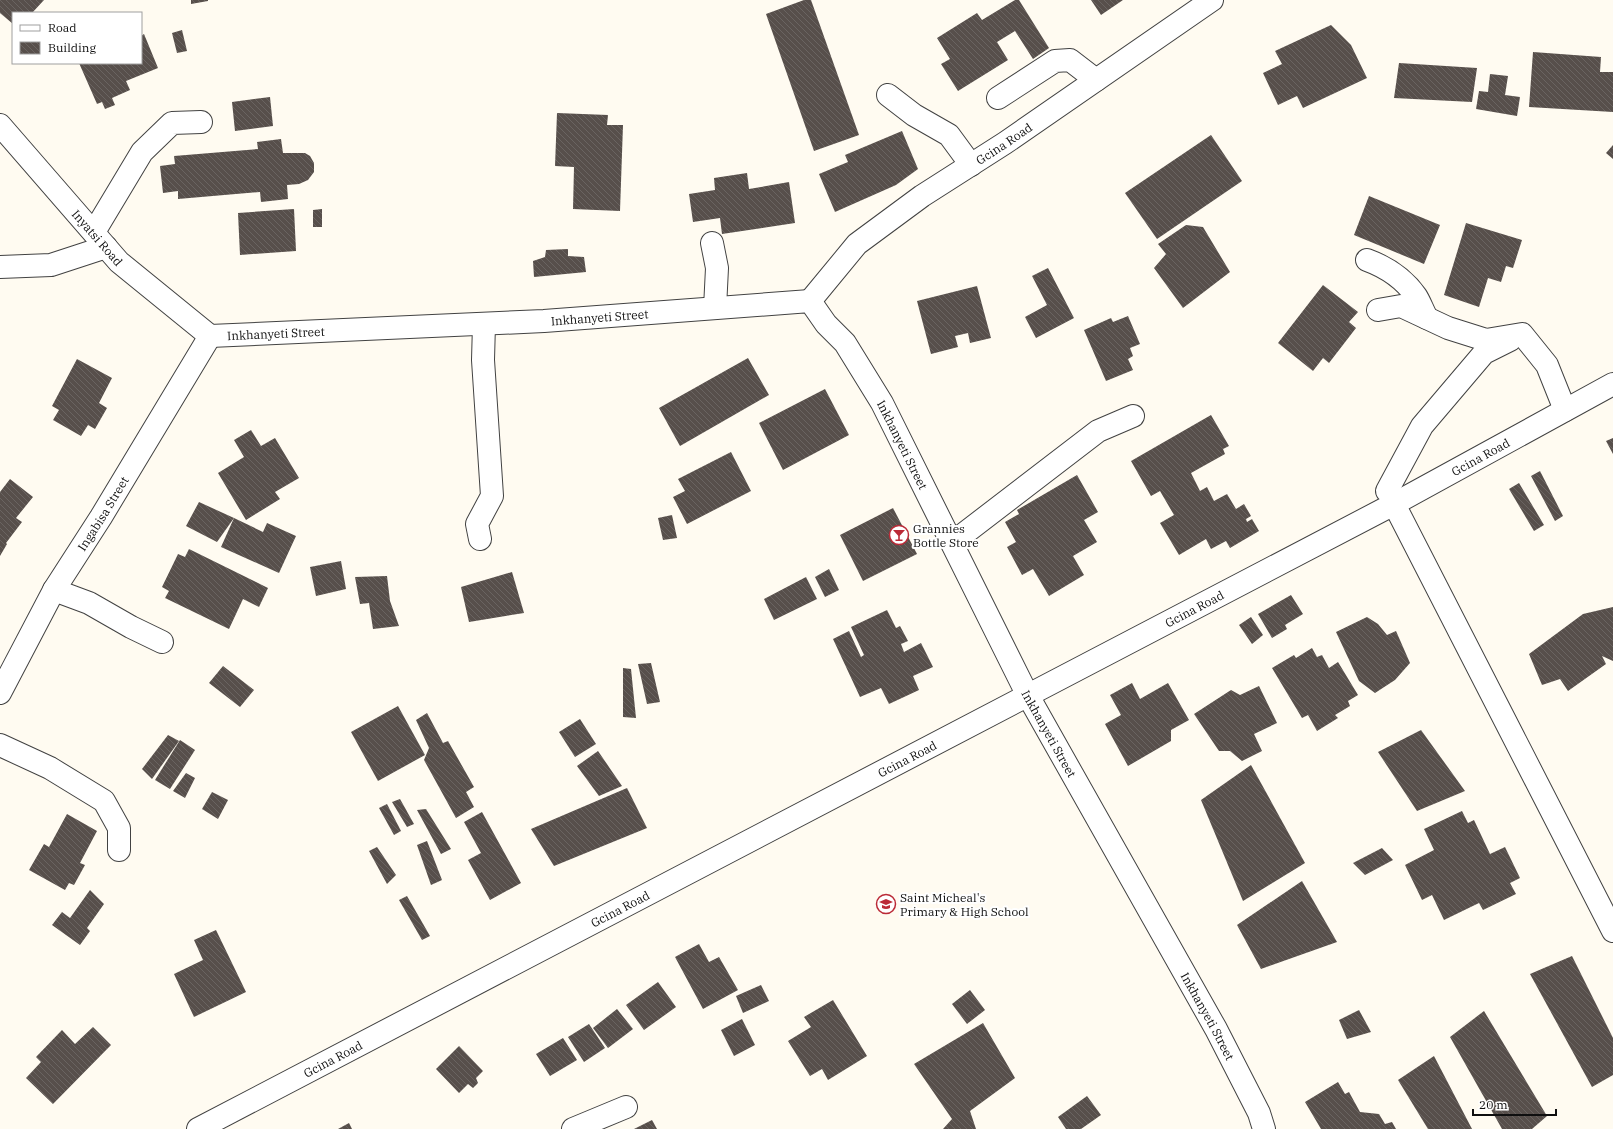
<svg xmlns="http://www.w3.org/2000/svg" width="1613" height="1129" font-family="'IBM Plex Serif',serif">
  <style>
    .building { fill: url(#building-back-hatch) }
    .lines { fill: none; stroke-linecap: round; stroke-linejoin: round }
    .minor-casing { stroke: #424242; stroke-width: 24 }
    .minor { stroke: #fff; stroke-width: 22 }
    .labels { text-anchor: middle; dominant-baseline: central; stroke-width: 4; stroke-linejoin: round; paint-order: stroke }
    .street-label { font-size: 12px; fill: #0f0f0f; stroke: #fff }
    .poi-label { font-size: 12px; fill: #0f0f0f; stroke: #fff; text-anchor: start }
  </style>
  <defs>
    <pattern id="building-back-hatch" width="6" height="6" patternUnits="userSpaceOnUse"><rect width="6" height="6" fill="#574f4b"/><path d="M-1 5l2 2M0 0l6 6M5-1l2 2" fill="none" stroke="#6a6461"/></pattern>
  </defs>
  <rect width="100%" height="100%" fill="#fffbf1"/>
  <g class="building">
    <path d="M 0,0 L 44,0 L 32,13 L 13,13 L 13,24 L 0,13 Z"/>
    <path d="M 191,0 L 208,0 L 208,1 L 191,4 Z"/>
    <path d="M 804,0 L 811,0 L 859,135 L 814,151 L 766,14 Z"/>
    <path d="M 1015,0 L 1019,0 L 1049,48 L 1033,59 L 1015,31 L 997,42 L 1008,60 L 958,91 L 941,64 L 950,59 L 937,38 L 977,13 L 982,20 Z"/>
    <path d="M 1091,0 L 1123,0 L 1101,15 Z"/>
    <path d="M 1331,25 L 1351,45 L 1367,78 L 1303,108 L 1297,96 L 1278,105 L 1263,73 L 1282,64 L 1275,51 Z"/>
    <path d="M 182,30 L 187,51 L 177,53 L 172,33 Z"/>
    <path d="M 144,34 L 158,68 L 126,81 L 130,90 L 112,98 L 115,105 L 105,109 L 102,102 L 97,104 L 79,63 L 141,63 L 141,36 Z"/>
    <path d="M 1533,52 L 1601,57 L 1600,72 L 1613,72 L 1613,112 L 1529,107 Z"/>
    <path d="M 1399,63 L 1477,68 L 1472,102 L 1394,98 Z"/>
    <path d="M 1490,74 L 1508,76 L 1505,95 L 1520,97 L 1517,116 L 1476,109 L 1479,91 L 1488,92 Z"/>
    <path d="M 270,97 L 273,126 L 235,131 L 232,102 Z"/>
    <path d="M 557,113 L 608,115 L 607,125 L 623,125 L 620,211 L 573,209 L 574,167 L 555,166 Z"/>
    <path d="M 902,131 L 918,169 L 896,185 L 835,212 L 819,174 L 848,162 L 845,155 Z"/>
    <path d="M 1211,135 L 1242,181 L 1157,239 L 1125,193 Z"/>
    <path d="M 281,139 L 283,153 L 305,153 L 310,156 L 314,163 L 314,172 L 308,180 L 299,184 L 287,185 L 288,199 L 261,202 L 260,192 L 178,199 L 178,191 L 163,193 L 160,166 L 175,164 L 174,156 L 258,149 L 257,142 Z"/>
    <path d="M 1613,145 L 1613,159 L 1606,153 Z"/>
    <path d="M 747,173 L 749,189 L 789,182 L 795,223 L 722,234 L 720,218 L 693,222 L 689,194 L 715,190 L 714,178 Z"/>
    <path d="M 1369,196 L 1440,225 L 1424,264 L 1354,235 Z"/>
    <path d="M 294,209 L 296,251 L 240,255 L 238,213 Z"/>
    <path d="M 322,209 L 322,227 L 313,227 L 313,210 Z"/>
    <path d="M 1466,223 L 1522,240 L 1513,268 L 1506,266 L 1501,282 L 1488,278 L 1479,307 L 1444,295 Z"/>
    <path d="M 1186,225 L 1203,227 L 1230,272 L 1183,308 L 1154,268 L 1166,254 L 1158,244 Z"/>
    <path d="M 568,249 L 568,256 L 584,257 L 586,272 L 534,277 L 533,261 L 545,257 L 546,250 Z"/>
    <path d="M 1048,268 L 1074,318 L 1036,338 L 1025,317 L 1047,305 L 1032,276 Z"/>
    <path d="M 1323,285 L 1358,312 L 1349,322 L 1356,328 L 1329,363 L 1323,358 L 1313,371 L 1278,343 Z"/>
    <path d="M 977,286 L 991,338 L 970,343 L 968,333 L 955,336 L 958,347 L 931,354 L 917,301 Z"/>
    <path d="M 1128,316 L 1140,344 L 1130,348 L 1133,356 L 1128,359 L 1133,370 L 1106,381 L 1084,330 L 1111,318 L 1113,322 Z"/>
    <path d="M 748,358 L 769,395 L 680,446 L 659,408 Z"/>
    <path d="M 77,359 L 112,378 L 99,403 L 107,408 L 95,429 L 88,425 L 81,436 L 53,420 L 59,410 L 52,406 Z"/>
    <path d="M 825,389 L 849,435 L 783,470 L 759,423 Z"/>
    <path d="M 1211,415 L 1229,446 L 1223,449 L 1225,454 L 1191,473 L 1200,491 L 1207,487 L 1214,501 L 1227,494 L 1236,509 L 1244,504 L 1251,516 L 1246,519 L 1247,522 L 1252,519 L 1259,531 L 1230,548 L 1226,541 L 1211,549 L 1206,539 L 1179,555 L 1160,523 L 1174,515 L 1160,491 L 1151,496 L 1131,461 Z"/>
    <path d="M 251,430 L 261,446 L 275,438 L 299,478 L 275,492 L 280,499 L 246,520 L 218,473 L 244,457 L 234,440 Z"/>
    <path d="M 1613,438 L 1613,454 L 1606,441 Z"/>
    <path d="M 731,452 L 751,491 L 687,524 L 673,497 L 685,491 L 678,479 Z"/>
    <path d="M 1540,471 L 1563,516 L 1555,521 L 1531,476 Z"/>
    <path d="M 1077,475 L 1098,512 L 1084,520 L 1097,542 L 1073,556 L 1084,575 L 1049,596 L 1033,569 L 1022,575 L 1007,547 L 1016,542 L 1005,522 L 1019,514 L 1017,510 Z"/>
    <path d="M 10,479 L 33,497 L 16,518 L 22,522 L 6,543 L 7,544 L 0,556 L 0,492 Z"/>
    <path d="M 1519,483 L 1544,525 L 1534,531 L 1509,489 Z"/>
    <path d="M 199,502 L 234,518 L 217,542 L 186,526 Z"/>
    <path d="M 893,508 L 917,554 L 863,581 L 840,535 Z"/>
    <path d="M 672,515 L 677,538 L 663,540 L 658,518 Z"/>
    <path d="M 234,518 L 263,532 L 267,523 L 296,536 L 279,573 L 221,547 Z"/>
    <path d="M 189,549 L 268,588 L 259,607 L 243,599 L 229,629 L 165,598 L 169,591 L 162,587 L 178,554 L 185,557 Z"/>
    <path d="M 341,561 L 346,589 L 316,596 L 310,567 Z"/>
    <path d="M 829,569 L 839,590 L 825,597 L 815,577 Z"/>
    <path d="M 512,572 L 524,613 L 469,622 L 461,587 Z"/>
    <path d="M 387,576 L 390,601 L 399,626 L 373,629 L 369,603 L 360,604 L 355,577 Z"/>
    <path d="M 806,577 L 817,599 L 774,620 L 764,599 Z"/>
    <path d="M 1291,595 L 1303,614 L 1285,625 L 1287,629 L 1272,638 L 1258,614 Z"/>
    <path d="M 1613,607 L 1613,661 L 1602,656 L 1606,664 L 1568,691 L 1560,679 L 1542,685 L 1529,654 L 1583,614 Z"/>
    <path d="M 887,610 L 896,628 L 900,626 L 908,641 L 901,644 L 904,652 L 921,643 L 933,667 L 913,676 L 919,690 L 889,704 L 881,688 L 860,697 L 833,639 L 849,631 L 861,657 L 864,655 L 851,627 Z"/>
    <path d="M 1251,617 L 1263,635 L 1252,644 L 1239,625 Z"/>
    <path d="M 1367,617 L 1378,624 L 1387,635 L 1396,631 L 1410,663 L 1395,680 L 1375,693 L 1359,681 L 1336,632 Z"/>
    <path d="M 1312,648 L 1317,657 L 1322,655 L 1329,668 L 1338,662 L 1358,695 L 1348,701 L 1350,706 L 1335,715 L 1338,718 L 1317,731 L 1308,715 L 1302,718 L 1272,668 L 1294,655 L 1296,658 Z"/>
    <path d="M 651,663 L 660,702 L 647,704 L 638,664 Z"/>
    <path d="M 223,666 L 254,690 L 240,707 L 209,683 Z"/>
    <path d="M 623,668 L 631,669 L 636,718 L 623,717 Z"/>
    <path d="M 1132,683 L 1140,699 L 1168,683 L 1189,720 L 1171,730 L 1171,741 L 1128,766 L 1105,724 L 1121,715 L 1110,695 Z"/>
    <path d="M 1259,686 L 1277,723 L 1254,734 L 1262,751 L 1242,761 L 1230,751 L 1219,751 L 1194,714 L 1231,690 L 1240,695 Z"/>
    <path d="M 398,706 L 425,755 L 378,781 L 351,732 Z"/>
    <path d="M 427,713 L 443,743 L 448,741 L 474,787 L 466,792 L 474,807 L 456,818 L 424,760 L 429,748 L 416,720 Z"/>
    <path d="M 580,719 L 596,744 L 575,757 L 559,732 Z"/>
    <path d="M 1421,730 L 1465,791 L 1417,811 L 1378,752 Z"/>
    <path d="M 168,735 L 179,741 L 152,779 L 142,769 Z"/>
    <path d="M 180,740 L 195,750 L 170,789 L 155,780 Z"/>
    <path d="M 598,751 L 622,786 L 599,796 L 577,766 Z"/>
    <path d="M 1251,765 L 1305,863 L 1243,901 L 1201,800 Z"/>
    <path d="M 186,773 L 195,778 L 185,798 L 173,791 Z"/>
    <path d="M 627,788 L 647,828 L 554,866 L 531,829 Z"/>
    <path d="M 212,792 L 228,800 L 218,819 L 202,809 Z"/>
    <path d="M 400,799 L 414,824 L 407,827 L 392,802 Z"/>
    <path d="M 387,804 L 401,831 L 394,835 L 379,808 Z"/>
    <path d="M 426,809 L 451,849 L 441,854 L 417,810 Z"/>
    <path d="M 1462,811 L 1468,823 L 1474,820 L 1490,854 L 1505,847 L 1520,878 L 1510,883 L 1516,894 L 1483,910 L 1479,903 L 1444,920 L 1432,895 L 1422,900 L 1405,865 L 1434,850 L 1424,829 Z"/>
    <path d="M 482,812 L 521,883 L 490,900 L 468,860 L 481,853 L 464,822 Z"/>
    <path d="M 67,814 L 97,831 L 80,863 L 85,865 L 74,885 L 69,883 L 65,890 L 29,870 L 44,844 L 49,847 Z"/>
    <path d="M 427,841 L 442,880 L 431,885 L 417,845 Z"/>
    <path d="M 377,847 L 396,875 L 387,884 L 369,851 Z"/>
    <path d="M 1382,848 L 1393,860 L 1365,875 L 1353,863 Z"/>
    <path d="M 1302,881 L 1337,942 L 1261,969 L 1237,925 Z"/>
    <path d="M 90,890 L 104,904 L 87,928 L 90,931 L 80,945 L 52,925 L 62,912 L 70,918 Z"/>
    <path d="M 407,896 L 430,936 L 422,940 L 399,900 Z"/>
    <path d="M 216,930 L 246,992 L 194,1017 L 174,974 L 203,960 L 194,940 Z"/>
    <path d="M 699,944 L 709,962 L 719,957 L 738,990 L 703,1009 L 675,957 Z"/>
    <path d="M 1572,956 L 1613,1038 L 1613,1075 L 1592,1087 L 1530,974 Z"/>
    <path d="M 658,982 L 676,1007 L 644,1030 L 626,1005 Z"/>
    <path d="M 761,985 L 769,1001 L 743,1013 L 736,996 Z"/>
    <path d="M 970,990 L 985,1010 L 967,1024 L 952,1004 Z"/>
    <path d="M 833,1000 L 867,1056 L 828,1080 L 822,1069 L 810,1076 L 788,1041 L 811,1027 L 804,1017 Z"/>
    <path d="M 617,1009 L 633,1029 L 608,1048 L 593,1028 Z"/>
    <path d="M 1359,1010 L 1371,1032 L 1347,1039 L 1339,1020 Z"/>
    <path d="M 1484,1011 L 1547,1116 L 1532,1129 L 1502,1129 L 1450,1037 Z"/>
    <path d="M 742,1019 L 755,1045 L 734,1056 L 721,1030 Z"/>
    <path d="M 983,1023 L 1015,1078 L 970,1111 L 976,1129 L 943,1129 L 952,1119 L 914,1064 Z"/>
    <path d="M 589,1024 L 605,1048 L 584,1062 L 568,1037 Z"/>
    <path d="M 93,1027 L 111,1045 L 53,1104 L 26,1078 L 41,1062 L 36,1057 L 62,1030 L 75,1044 Z"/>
    <path d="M 563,1038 L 577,1060 L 550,1076 L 536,1054 Z"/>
    <path d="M 459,1046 L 483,1071 L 476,1078 L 478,1083 L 473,1088 L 468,1084 L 459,1093 L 436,1069 Z"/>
    <path d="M 1434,1056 L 1472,1129 L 1428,1129 L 1398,1080 Z"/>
    <path d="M 1338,1082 L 1345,1094 L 1349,1092 L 1360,1112 L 1379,1114 L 1385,1124 L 1392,1122 L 1396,1129 L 1321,1129 L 1305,1102 Z"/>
    <path d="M 1087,1096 L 1101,1115 L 1081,1129 L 1066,1129 L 1058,1117 Z"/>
    <path d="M 652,1120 L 657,1129 L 634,1129 Z"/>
    <path d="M 349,1123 L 352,1129 L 338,1129 Z"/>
  </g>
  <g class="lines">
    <defs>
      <g id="minor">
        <path d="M 888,95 L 914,115 L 949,135 L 971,165"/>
        <path d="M 998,98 L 1055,61 L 1070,60 L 1096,80"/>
        <path id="s1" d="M 0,125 L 119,262 L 210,336"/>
        <path d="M 94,232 L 142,152 L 172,123 L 201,122"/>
        <path d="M 712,243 L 717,268 L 715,308"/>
        <path d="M 1367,260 C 1386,267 1404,279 1416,296 C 1420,302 1423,311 1427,318"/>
        <path d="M 0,267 L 51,265 L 106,247"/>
        <path id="s2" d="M 810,301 L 857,244 L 922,196 L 1005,143 L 1212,0"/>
        <path d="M 1378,310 L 1401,306 L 1448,328 L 1486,340 L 1522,334 L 1547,365 L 1565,410"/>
        <path id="s3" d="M 210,336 L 544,321 L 810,301 L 826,324 L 845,343 L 882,403 L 1027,694 L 1216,1029 L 1259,1113 L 1264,1129"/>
        <path d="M 1387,491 L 1422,426 L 1484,353 L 1510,340"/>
        <path d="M 1394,504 L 1613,931"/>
        <path d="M 480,539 L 477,524 L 492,496 L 483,360 L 484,324"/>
        <path d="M 952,543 L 1098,431 L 1133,416"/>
        <path d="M 54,590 L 89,603 L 131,627 L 162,642"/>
        <path id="s4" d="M 0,693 L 54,590 L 101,517 L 210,336"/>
        <path d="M 0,745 L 50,768 L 104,801 L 119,828 L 119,850"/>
        <path id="s5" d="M 198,1129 L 1394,504 L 1613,384"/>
        <path d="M 573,1129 L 626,1107"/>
      </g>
    </defs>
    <use href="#minor" class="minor-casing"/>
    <use href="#minor" class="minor"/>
  </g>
  <defs>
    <symbol id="bar-ring" viewBox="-11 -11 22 22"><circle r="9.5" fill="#fff" stroke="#bb2a37" stroke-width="1.5"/><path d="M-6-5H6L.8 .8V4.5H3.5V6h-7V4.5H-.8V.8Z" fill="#bb2a37"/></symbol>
    <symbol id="school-ring" viewBox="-11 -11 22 22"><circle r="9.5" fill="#fff" stroke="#bb2a37" stroke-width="1.5"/><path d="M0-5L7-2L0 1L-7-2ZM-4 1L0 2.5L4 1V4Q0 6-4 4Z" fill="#bb2a37"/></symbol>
  </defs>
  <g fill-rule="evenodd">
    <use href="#bar-ring" x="888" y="524" width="22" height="22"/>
    <use href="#school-ring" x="875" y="893" width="22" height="22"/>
  </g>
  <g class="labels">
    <g class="street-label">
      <text stroke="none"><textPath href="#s2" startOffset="252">Gcina Road</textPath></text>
      <text stroke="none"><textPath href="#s1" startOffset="149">Inyatsi Road</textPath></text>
      <text stroke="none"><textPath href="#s3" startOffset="390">Inkhanyeti Street</textPath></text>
      <text stroke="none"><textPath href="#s3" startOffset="66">Inkhanyeti Street</textPath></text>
      <text stroke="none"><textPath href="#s3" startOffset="773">Inkhanyeti Street</textPath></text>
      <text stroke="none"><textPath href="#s5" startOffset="1448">Gcina Road</textPath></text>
      <text stroke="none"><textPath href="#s4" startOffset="207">Ingabisa Street</textPath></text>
      <text stroke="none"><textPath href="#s5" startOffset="1124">Gcina Road</textPath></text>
      <text stroke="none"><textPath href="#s3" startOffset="1097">Inkhanyeti Street</textPath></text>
      <text stroke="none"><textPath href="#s5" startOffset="800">Gcina Road</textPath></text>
      <text stroke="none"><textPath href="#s5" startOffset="476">Gcina Road</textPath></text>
      <text stroke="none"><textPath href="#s3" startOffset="1421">Inkhanyeti Street</textPath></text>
      <text stroke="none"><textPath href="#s5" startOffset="152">Gcina Road</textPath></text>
    </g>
    <g class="poi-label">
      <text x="913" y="528">Grannies<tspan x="913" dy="14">Bottle Store</tspan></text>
      <text x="900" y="897">Saint Micheal's<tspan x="900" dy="14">Primary &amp; High School</tspan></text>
    </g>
  </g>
  <rect x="12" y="12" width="130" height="52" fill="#ffffff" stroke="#9f9f9f"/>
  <rect x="20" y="25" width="20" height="6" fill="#ffffff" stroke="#9f9f9f"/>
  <text x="48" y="32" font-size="12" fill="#0f0f0f">Road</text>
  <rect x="20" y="42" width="20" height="12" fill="url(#building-back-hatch)" stroke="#9f9f9f"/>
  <text x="48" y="52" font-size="12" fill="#0f0f0f">Building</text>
  <path d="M1473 1109v6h83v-6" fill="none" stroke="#0f0f0f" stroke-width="2"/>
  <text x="1479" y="1109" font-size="12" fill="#0f0f0f" stroke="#ffffff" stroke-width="3" paint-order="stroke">20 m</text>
</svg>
